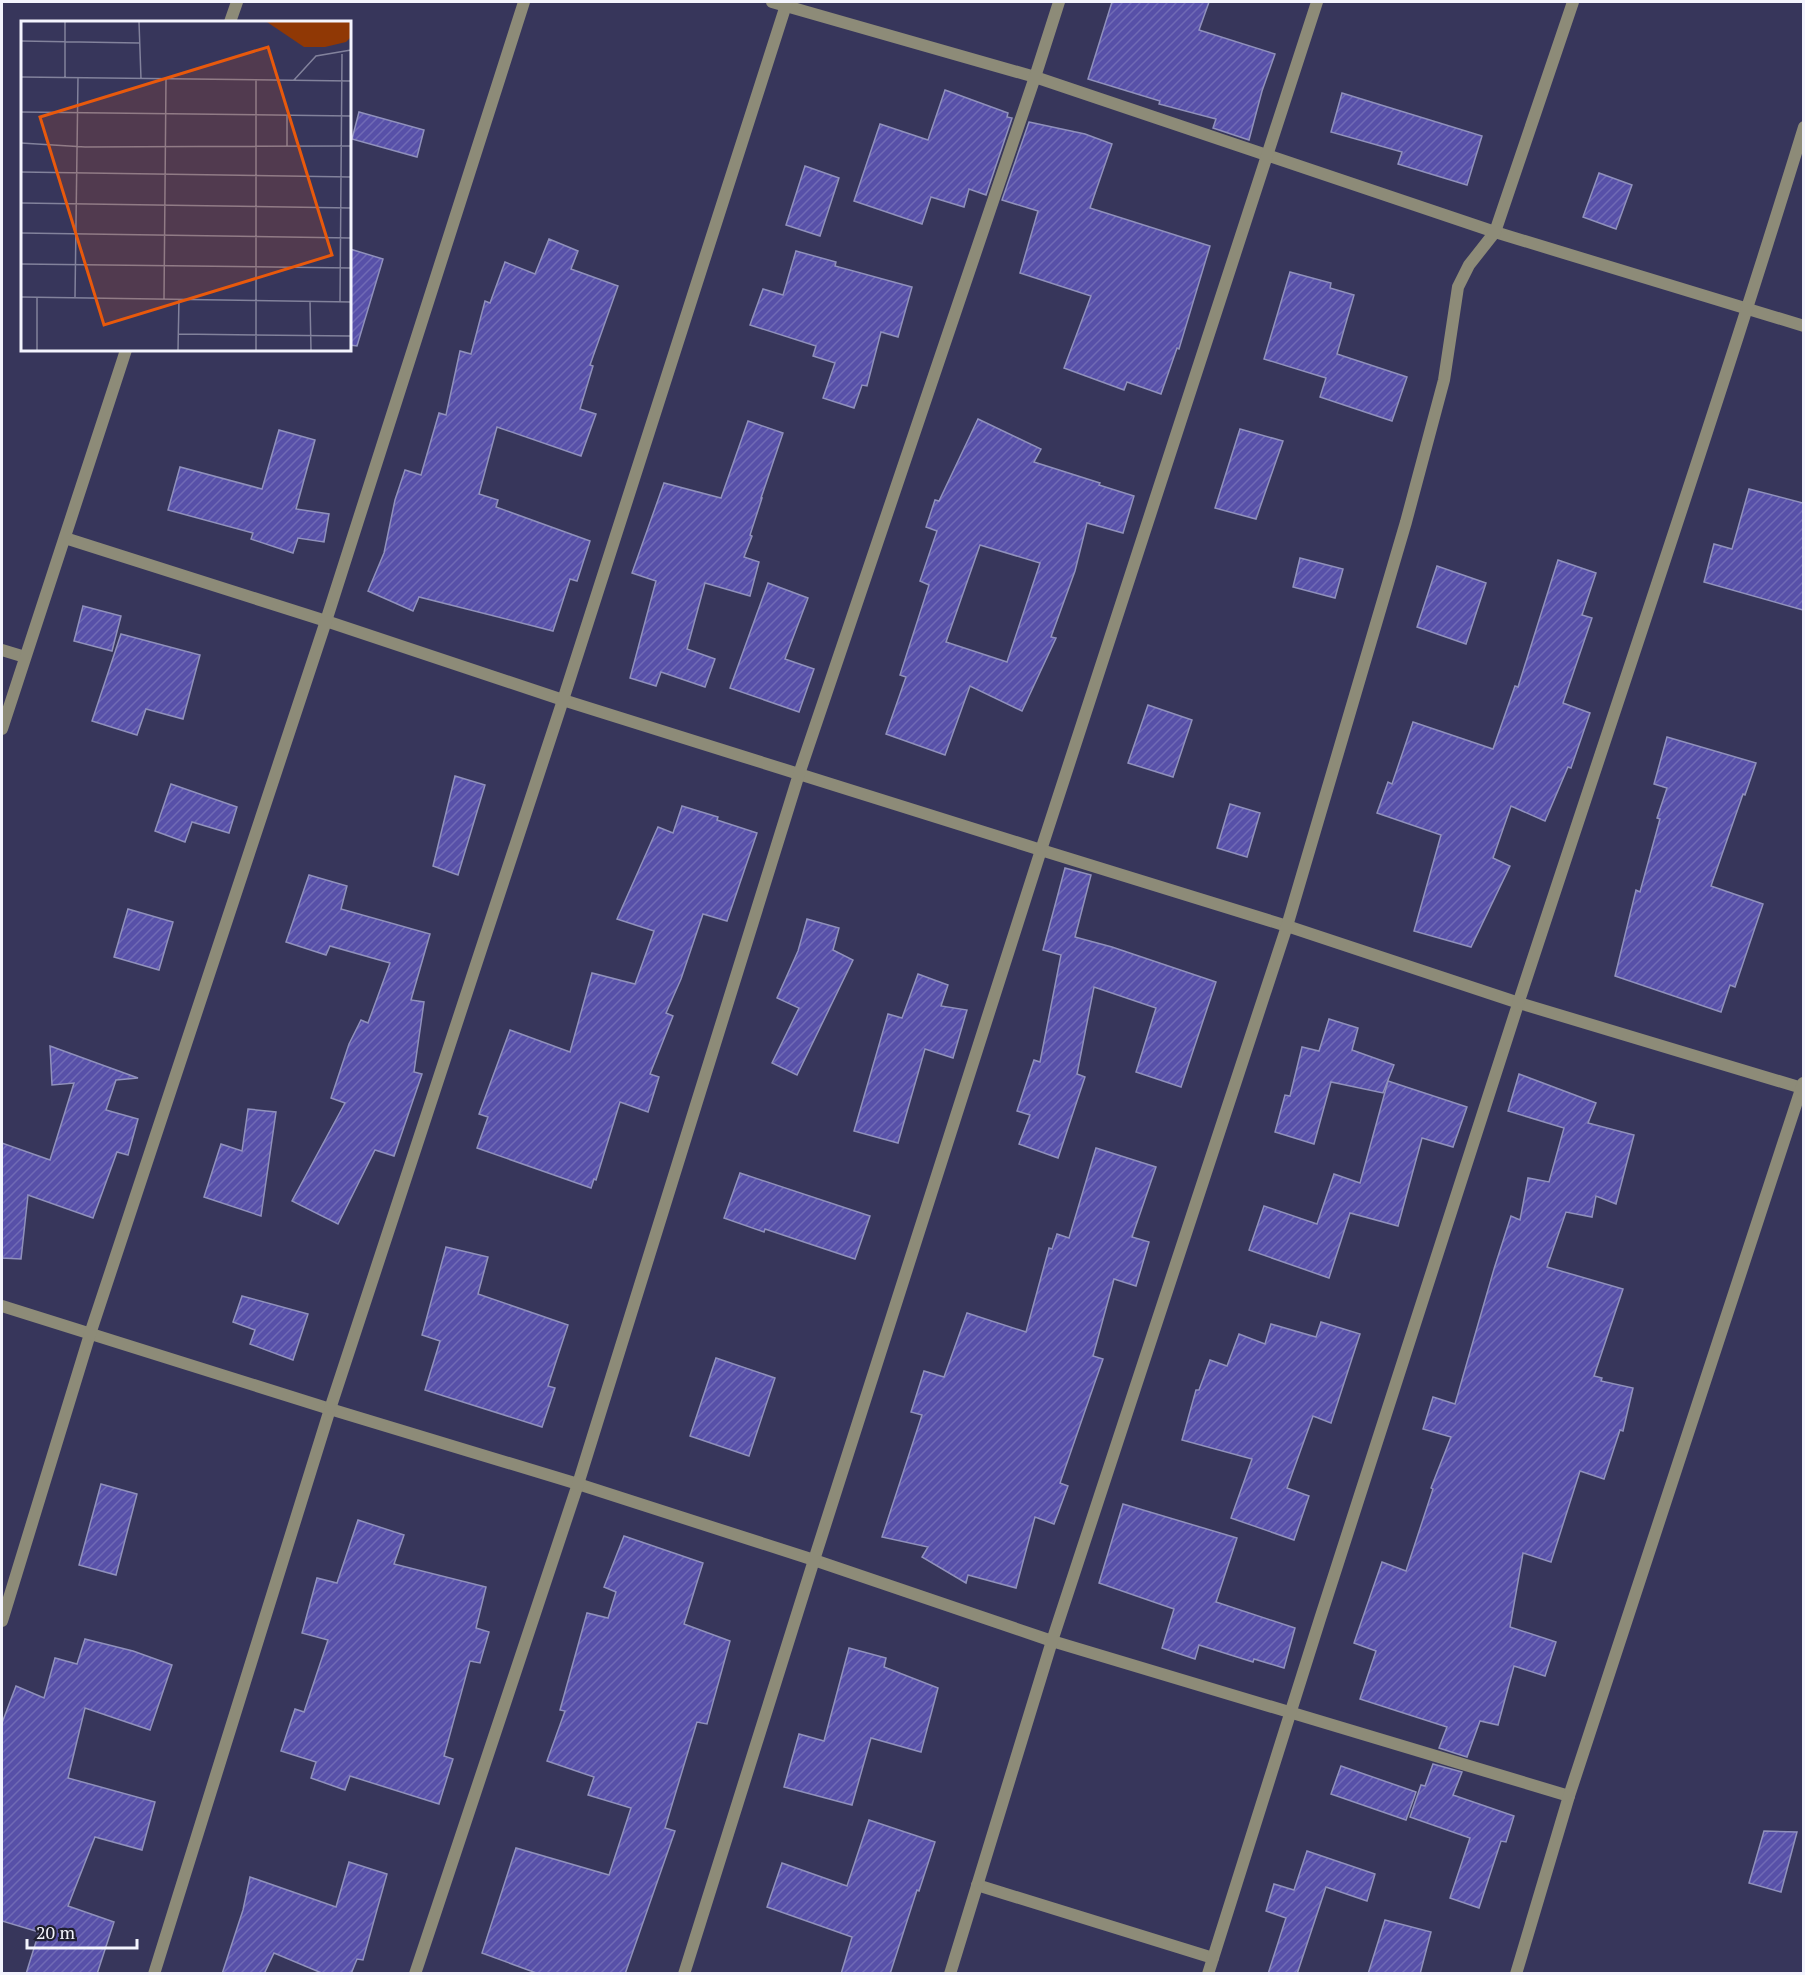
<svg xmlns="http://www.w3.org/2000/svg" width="1805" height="1975" font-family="'PT Serif',serif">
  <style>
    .building { fill: url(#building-hatch); stroke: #9091bc; stroke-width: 1.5; fill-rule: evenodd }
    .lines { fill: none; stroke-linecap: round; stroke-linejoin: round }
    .street { stroke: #8d8b78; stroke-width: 12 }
    .inset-road { fill: none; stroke: #82829c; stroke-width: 1.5 }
    .view { fill: #e8590c; fill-opacity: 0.15; stroke: #e8590c; stroke-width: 3 }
    .inset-edge { fill: none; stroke: #f3f4fd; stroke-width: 3 }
  </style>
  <defs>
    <pattern id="building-hatch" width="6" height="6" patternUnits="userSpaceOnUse" patternTransform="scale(1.5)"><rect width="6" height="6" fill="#5750a8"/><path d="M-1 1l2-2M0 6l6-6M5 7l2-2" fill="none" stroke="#706ab5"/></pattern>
  </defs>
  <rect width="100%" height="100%" fill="#37365b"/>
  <g class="building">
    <path d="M 1112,2 L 1209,2 L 1199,30 L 1275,54 L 1262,91 L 1249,140 L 1213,128 L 1216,119 L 1159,104 L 1160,101 L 1088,79 Z"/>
    <path d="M 945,90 L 1008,113 L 1007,117 L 1012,118 L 986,195 L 969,189 L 964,207 L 931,197 L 922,224 L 854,201 L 880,124 L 928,140 Z"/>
    <path d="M 1342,93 L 1482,136 L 1467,185 L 1398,164 L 1402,152 L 1331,132 Z"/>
    <path d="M 359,112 L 424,130 L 417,157 L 352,139 Z"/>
    <path d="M 1029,122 L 1085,134 L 1112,144 L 1090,208 L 1210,246 L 1179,349 L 1177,348 L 1161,394 L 1127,382 L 1124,390 L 1064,368 L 1091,296 L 1020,273 L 1038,211 L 1002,200 Z"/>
    <path d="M 805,166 L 839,178 L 820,236 L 786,225 Z"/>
    <path d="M 1599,173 L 1632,185 L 1616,229 L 1583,217 Z"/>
    <path d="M 549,239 L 578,251 L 571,269 L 618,286 L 590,365 L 593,366 L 580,409 L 596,414 L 581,456 L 497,427 L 479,494 L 498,500 L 496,507 L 590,541 L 577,581 L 570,579 L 553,631 L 419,597 L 413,611 L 368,591 L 384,553 L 395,500 L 405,470 L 421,475 L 439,413 L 446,415 L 460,351 L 471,354 L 485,301 L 490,303 L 505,262 L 535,274 Z"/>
    <path d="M 350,249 L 383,259 L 357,346 L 350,345 Z"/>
    <path d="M 796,251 L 836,262 L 835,266 L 912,287 L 898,337 L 881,332 L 867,386 L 862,385 L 854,408 L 823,398 L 835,363 L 813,356 L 816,346 L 750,325 L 763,289 L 783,295 Z"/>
    <path d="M 1290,272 L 1331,283 L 1330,288 L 1354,295 L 1337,354 L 1407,377 L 1392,421 L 1320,397 L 1326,378 L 1264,359 Z"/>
    <path d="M 978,419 L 1041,449 L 1034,462 L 1100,483 L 1099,485 L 1134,496 L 1123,533 L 1087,523 L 1075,571 L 1051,637 L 1056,638 L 1022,711 L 970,686 L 945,755 L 886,734 L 906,677 L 900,675 L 929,585 L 920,581 L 937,531 L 926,527 L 935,500 L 939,501 ZM 980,545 L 1040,563 L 1007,662 L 946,642 Z"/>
    <path d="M 748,421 L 783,433 L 761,498 L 762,498 L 750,535 L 752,536 L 744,557 L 759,562 L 750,596 L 705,583 L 687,649 L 715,659 L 705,687 L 661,672 L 656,686 L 630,678 L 656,581 L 632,573 L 664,483 L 721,498 Z"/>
    <path d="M 1240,429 L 1283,441 L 1256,519 L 1215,508 Z"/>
    <path d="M 279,430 L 315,440 L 296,509 L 329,514 L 324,542 L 298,538 L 293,553 L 251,539 L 253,533 L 168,510 L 180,467 L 262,489 Z"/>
    <path d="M 1749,489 L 1803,503 L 1803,610 L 1704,582 L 1714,544 L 1732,549 Z"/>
    <path d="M 1300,558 L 1343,569 L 1335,598 L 1293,587 Z"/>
    <path d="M 1558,560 L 1596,573 L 1582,615 L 1592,618 L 1563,703 L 1590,713 L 1571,768 L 1568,767 L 1545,821 L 1511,806 L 1493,858 L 1510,866 L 1471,947 L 1414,931 L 1441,835 L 1377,813 L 1388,782 L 1392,784 L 1413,722 L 1493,749 L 1515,686 L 1518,687 Z"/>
    <path d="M 1437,566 L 1486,583 L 1466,644 L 1417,627 Z"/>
    <path d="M 768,583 L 808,598 L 785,659 L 814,669 L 799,712 L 730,688 Z"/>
    <path d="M 83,606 L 121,616 L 112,651 L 74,641 Z"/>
    <path d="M 121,634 L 200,655 L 183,719 L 146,709 L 137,735 L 92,721 Z"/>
    <path d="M 1148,705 L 1192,720 L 1173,777 L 1128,763 Z"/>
    <path d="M 1667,737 L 1756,763 L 1745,795 L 1743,794 L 1711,886 L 1763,904 L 1735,987 L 1730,985 L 1721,1012 L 1615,976 L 1636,890 L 1640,892 L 1660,819 L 1657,818 L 1667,788 L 1654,784 Z"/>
    <path d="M 455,776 L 485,785 L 458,875 L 433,866 Z"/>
    <path d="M 171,784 L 237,807 L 229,833 L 192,822 L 185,842 L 155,831 Z"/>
    <path d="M 1230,804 L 1260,813 L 1247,857 L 1217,848 Z"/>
    <path d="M 682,806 L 718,817 L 717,820 L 757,833 L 727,921 L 703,914 L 681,979 L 666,1013 L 673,1016 L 650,1074 L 659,1077 L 648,1112 L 620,1102 L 596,1180 L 594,1179 L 591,1188 L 477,1148 L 488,1117 L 479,1114 L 510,1030 L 570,1052 L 592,973 L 635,984 L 654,931 L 617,919 L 658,827 L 673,833 Z"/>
    <path d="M 1065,868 L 1091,875 L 1075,937 L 1112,947 L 1216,982 L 1181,1087 L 1136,1072 L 1156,1008 L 1094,987 L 1077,1074 L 1085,1077 L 1058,1158 L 1019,1144 L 1030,1115 L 1017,1111 L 1034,1060 L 1040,1062 L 1061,955 L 1043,950 Z"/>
    <path d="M 309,875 L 347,886 L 341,909 L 430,934 L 411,1000 L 424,1002 L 414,1072 L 422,1074 L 394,1156 L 375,1150 L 338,1224 L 292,1201 L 345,1103 L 331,1098 L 349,1044 L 361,1020 L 368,1023 L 390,963 L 330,946 L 326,955 L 286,942 Z"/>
    <path d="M 128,909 L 173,922 L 159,970 L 114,957 Z"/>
    <path d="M 807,919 L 839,928 L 833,950 L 853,960 L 797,1075 L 772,1063 L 799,1008 L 777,998 L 798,951 Z"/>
    <path d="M 918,974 L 948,985 L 941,1006 L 967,1010 L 953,1058 L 925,1049 L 898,1143 L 854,1131 L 888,1014 L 902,1018 Z"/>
    <path d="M 1329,1019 L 1358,1028 L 1352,1050 L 1394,1065 L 1383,1093 L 1331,1082 L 1314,1144 L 1275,1132 L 1285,1095 L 1290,1096 L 1302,1047 L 1319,1051 Z"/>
    <path d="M 50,1046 L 138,1078 L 116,1080 L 106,1110 L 138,1119 L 128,1155 L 117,1152 L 93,1218 L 28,1195 L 21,1259 L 2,1258 L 2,1143 L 50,1160 L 74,1083 L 52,1085 Z"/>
    <path d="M 1519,1074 L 1596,1103 L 1588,1123 L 1634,1135 L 1616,1204 L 1596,1196 L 1592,1217 L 1566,1212 L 1547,1267 L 1623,1289 L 1594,1376 L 1602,1378 L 1601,1381 L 1633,1388 L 1623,1431 L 1620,1430 L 1604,1479 L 1580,1471 L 1551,1562 L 1523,1553 L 1510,1627 L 1556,1642 L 1545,1676 L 1514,1666 L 1498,1725 L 1480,1721 L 1467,1757 L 1439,1748 L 1447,1727 L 1360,1699 L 1376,1651 L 1354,1643 L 1382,1562 L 1406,1571 L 1433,1489 L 1431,1488 L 1451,1437 L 1423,1429 L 1433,1397 L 1455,1404 L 1494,1269 L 1511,1216 L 1520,1220 L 1528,1178 L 1549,1182 L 1564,1128 L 1508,1111 Z"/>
    <path d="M 1388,1081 L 1467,1107 L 1453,1147 L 1422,1138 L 1398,1226 L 1350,1213 L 1329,1278 L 1249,1250 L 1264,1206 L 1317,1224 L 1334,1174 L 1360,1183 Z"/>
    <path d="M 248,1109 L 276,1112 L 261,1216 L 204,1197 L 221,1144 L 242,1151 Z"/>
    <path d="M 1096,1148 L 1156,1167 L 1132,1237 L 1149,1242 L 1136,1286 L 1114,1279 L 1093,1356 L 1103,1359 L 1060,1483 L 1068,1486 L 1054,1524 L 1035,1517 L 1016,1588 L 968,1575 L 966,1583 L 922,1557 L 928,1547 L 882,1537 L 922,1415 L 911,1412 L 924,1371 L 944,1377 L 967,1313 L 1026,1332 L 1049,1248 L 1052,1249 L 1057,1234 L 1069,1238 Z"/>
    <path d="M 740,1173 L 870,1216 L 855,1259 L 765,1229 L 764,1232 L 724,1218 Z"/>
    <path d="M 446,1247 L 488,1257 L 478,1294 L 568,1325 L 548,1386 L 555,1388 L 542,1427 L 425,1390 L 440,1341 L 422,1335 Z"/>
    <path d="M 242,1296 L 308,1314 L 293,1360 L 250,1344 L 255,1330 L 233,1322 Z"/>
    <path d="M 1321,1322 L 1360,1334 L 1331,1423 L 1313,1416 L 1287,1488 L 1309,1496 L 1294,1540 L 1231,1518 L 1252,1459 L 1182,1440 L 1196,1390 L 1199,1390 L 1210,1360 L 1227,1366 L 1239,1334 L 1265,1344 L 1271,1324 L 1316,1337 Z"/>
    <path d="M 716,1358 L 775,1378 L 749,1456 L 690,1436 Z"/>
    <path d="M 101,1484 L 137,1494 L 116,1575 L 79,1565 Z"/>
    <path d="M 1123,1504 L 1237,1538 L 1216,1602 L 1295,1628 L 1284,1668 L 1254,1659 L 1253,1662 L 1199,1645 L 1195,1659 L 1162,1648 L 1174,1609 L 1099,1583 Z"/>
    <path d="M 358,1520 L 404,1535 L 394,1564 L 486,1587 L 476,1628 L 489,1632 L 480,1663 L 470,1661 L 444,1756 L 453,1759 L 439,1804 L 350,1776 L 345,1790 L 311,1778 L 316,1762 L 281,1751 L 295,1709 L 304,1712 L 328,1640 L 302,1633 L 317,1578 L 337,1583 Z"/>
    <path d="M 624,1536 L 703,1563 L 684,1624 L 730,1641 L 707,1724 L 697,1722 L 665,1828 L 675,1831 L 625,1974 L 539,1974 L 482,1953 L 516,1848 L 609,1875 L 631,1808 L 588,1795 L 594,1777 L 547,1761 L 565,1711 L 560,1710 L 587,1613 L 608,1618 L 616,1592 L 604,1587 Z"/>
    <path d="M 85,1639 L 133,1651 L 172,1665 L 150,1730 L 85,1708 L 68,1778 L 155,1802 L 142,1850 L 95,1837 L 68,1906 L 114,1922 L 97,1974 L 26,1974 L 39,1932 L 2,1921 L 2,1723 L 16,1686 L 44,1698 L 55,1658 L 77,1664 Z"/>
    <path d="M 849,1648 L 886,1658 L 884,1667 L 938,1688 L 921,1752 L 871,1738 L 852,1805 L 784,1787 L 799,1734 L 824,1741 Z"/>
    <path d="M 1433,1764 L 1462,1772 L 1453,1795 L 1514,1816 L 1506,1842 L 1501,1841 L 1479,1908 L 1450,1898 L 1470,1838 L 1410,1817 L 1421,1785 L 1425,1786 Z"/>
    <path d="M 1341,1766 L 1416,1792 L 1406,1820 L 1331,1794 Z"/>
    <path d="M 869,1820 L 935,1842 L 919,1891 L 917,1890 L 890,1974 L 841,1974 L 852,1937 L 767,1907 L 782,1863 L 847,1886 Z"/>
    <path d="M 1764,1831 L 1797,1832 L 1781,1892 L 1749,1883 Z"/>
    <path d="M 1307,1851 L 1375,1874 L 1367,1901 L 1326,1887 L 1297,1974 L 1268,1974 L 1286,1918 L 1266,1911 L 1274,1884 L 1294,1890 Z"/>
    <path d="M 349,1862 L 387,1874 L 363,1960 L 357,1959 L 351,1974 L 324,1974 L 274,1953 L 264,1974 L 222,1974 L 243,1910 L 250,1877 L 336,1907 Z"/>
    <path d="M 1385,1920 L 1431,1932 L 1420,1974 L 1368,1974 Z"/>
  </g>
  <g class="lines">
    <g class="street">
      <path d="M 772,2 L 1035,77 L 1495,232 L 1804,326"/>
      <path d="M 230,22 L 237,2"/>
      <path d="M 65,538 L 326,621 L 563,700 L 1041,850 L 1287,926 L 1519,1003 L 1802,1088"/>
      <path d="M 2,650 L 25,657"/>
      <path d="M 2,729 L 126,350"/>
      <path d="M 2,1306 L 330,1409 L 578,1484 L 814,1560 L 1052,1641 L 1569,1796"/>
      <path d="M 2,1621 L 90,1334 L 326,621 L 524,2"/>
      <path d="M 977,1885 L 1213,1958"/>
      <path d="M 154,1974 L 330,1409 L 563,700 L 787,2"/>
      <path d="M 415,1974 L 578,1484 L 799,774 L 1035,77 L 1059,2"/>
      <path d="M 684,1974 L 814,1560 L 1041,850 L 1317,2"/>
      <path d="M 950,1974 L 1052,1641 L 1287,926 L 1406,522 L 1444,380 L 1458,287 L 1469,265 L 1495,232 L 1573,2"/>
      <path d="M 1208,1974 C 1310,1648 1414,1323 1520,998 C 1615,708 1714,419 1804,127"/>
      <path d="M 1516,1974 L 1569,1796 L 1803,1083"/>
    </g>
  </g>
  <g transform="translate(21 21)">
    <rect width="330" height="330" fill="#37365b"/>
    <path d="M 246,1 L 330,1 L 330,16 L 325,21 L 304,26 L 283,26 Z" fill="#903805"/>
    <path class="inset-road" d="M 118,1 L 120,58M 0,20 L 118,22M 0,56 L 330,60M 44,56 L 44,1M 235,59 L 235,329M 273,59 L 295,35 L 330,29M 0,91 L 330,95M 0,122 L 64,126 L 330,125M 266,125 L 266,95M 0,151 L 330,156M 0,182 L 330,187M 0,212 L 330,217M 0,243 L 330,247M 0,276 L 330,281M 54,276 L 57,56M 143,278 L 145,58M 289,280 L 290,329M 319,281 L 321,33M 157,313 L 330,315M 16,329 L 16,276M 157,329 L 158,278"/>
    <path class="view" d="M 247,26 L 311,234 L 83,304 L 19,96 Z"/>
    <rect width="330" height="330" class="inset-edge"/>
  </g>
  <rect width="1805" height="1975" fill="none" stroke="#f3f4fd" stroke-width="6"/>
  <path d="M27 1939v9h110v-9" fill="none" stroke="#f3f4fd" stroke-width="3"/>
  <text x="36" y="1939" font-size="18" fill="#f3f4fd" stroke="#202031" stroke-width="4.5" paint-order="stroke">20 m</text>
</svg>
